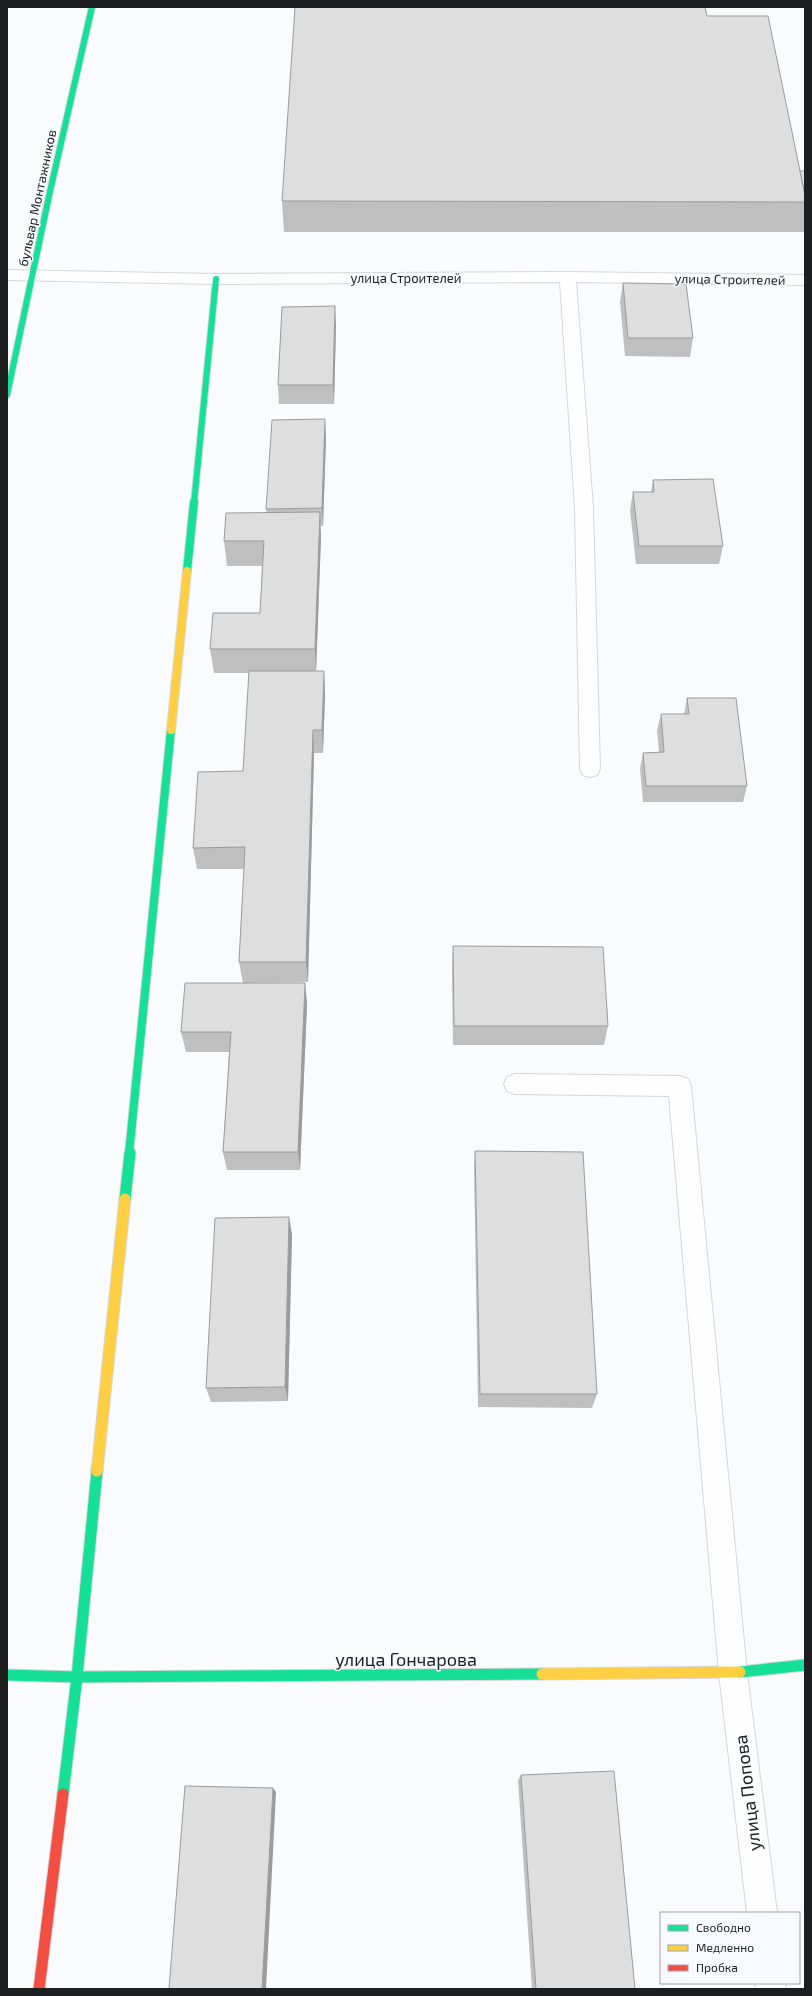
<svg xmlns="http://www.w3.org/2000/svg" width="812" height="1996" font-family="'Exo 2',sans-serif">
  <style>
    .lines { fill: none; stroke-linecap: round; stroke-linejoin: round }
    .lane-casing { stroke: #d6d7d9; stroke-width: 2 }
    .street-casing { stroke: #d6d7d9; stroke-width: 2 }
    .fast-far2-casing { stroke: #d6d7d9; stroke-width: 8 }
    .fast-far1-casing { stroke: #d6d7d9; stroke-width: 10 }
    .fast-casing { stroke: #d6d7d9; stroke-width: 13 }
    .slow-far1-casing { stroke: #d6d7d9; stroke-width: 10 }
    .slow-casing { stroke: #d6d7d9; stroke-width: 13 }
    .jam-casing { stroke: #d6d7d9; stroke-width: 13 }
    .lane { fill: #fefeff; fill-rule: evenodd }
    .street { fill: #fefeff; fill-rule: evenodd }
    .fast-far2 { stroke: #16e098; stroke-width: 6 }
    .fast-far1 { stroke: #16e098; stroke-width: 8 }
    .fast { stroke: #16e098; stroke-width: 11 }
    .slow-far1 { stroke: #ffcf43; stroke-width: 8 }
    .slow { stroke: #ffcf43; stroke-width: 11 }
    .jam { stroke: #f24e42; stroke-width: 11 }
    .wall { fill: #bfbfc0 }
    .shaded-wall { fill: #9b9b9c }
    .building { fill: #dededf; stroke: #9b9b9c }
    .labels { text-anchor: middle; dominant-baseline: central; stroke-width: 3; stroke-linejoin: round; paint-order: stroke }
    .far-street-label { font-size: 13px; fill: #1d1e1f; stroke: #f7fbff }
    .near-street-label { font-size: 18px; fill: #1d1e1f; stroke: #f7fbff }
  </style>
  <rect width="100%" height="100%" fill="#f9fbfd"/>
  <g class="lines">
    <defs>
      <path id="lane" d="M 515,1074 L 680,1076 L 688,1079 L 691,1086 L 747,1673 L 743,1683 L 733,1687 L 723,1683 L 719,1673 L 669,1096 L 515,1094 L 507,1091 L 504,1084 L 507,1077 Z"/>
      <g id="street">
        <path d="M 7,270 L 216,274 L 568,272 L 805,275 L 805,285 L 576,282 L 593,508 L 600,769 L 597,775 L 590,777 L 583,775 L 580,769 L 575,508 L 560,282 L 216,284 L 7,280 Z"/>
        <path d="M 733,1659 L 743,1663 L 747,1673 L 777,1913 L 747,1913 L 719,1673 L 723,1663 Z"/>
        <path d="M 755,1983 L 785,1983 L 786,1989 L 756,1989 Z"/>
      </g>
      <g id="fast-far2">
        <path d="M 7,395 L 49,196 L 92,7"/>
        <path d="M 194,503 L 216,279"/>
      </g>
      <g id="fast-far1">
        <path d="M 187,571 L 194,502"/>
        <path d="M 129,1154 L 171,730"/>
      </g>
      <g id="fast">
        <path d="M 125,1199 L 130,1153"/>
        <path d="M 740,1672 L 805,1665"/>
        <path d="M 7,1675 L 77,1677 L 542,1674"/>
        <path d="M 63,1794 L 77,1677 L 97,1471"/>
      </g>
      <path id="slow-far1" d="M 171,730 L 187,571"/>
      <g id="slow">
        <path d="M 97,1471 L 125,1199"/>
        <path d="M 542,1674 L 740,1672"/>
      </g>
      <path id="jam" d="M 39,1989 L 63,1794"/>
    </defs>
    <use href="#lane" class="lane-casing"/>
    <use href="#street" class="street-casing"/>
    <use href="#fast-far2" class="fast-far2-casing"/>
    <use href="#fast-far1" class="fast-far1-casing"/>
    <use href="#fast" class="fast-casing"/>
    <use href="#slow-far1" class="slow-far1-casing"/>
    <use href="#slow" class="slow-casing"/>
    <use href="#jam" class="jam-casing"/>
    <use href="#lane" class="lane"/>
    <use href="#street" class="street"/>
    <use href="#fast-far2" class="fast-far2"/>
    <use href="#fast-far1" class="fast-far1"/>
    <use href="#fast" class="fast"/>
    <use href="#slow-far1" class="slow-far1"/>
    <use href="#slow" class="slow"/>
    <use href="#jam" class="jam"/>
  </g>
  <g class="wall">
    <path d="M 707,16 L 800,171 L 805,171 L 805,232 L 284,232 L 282,201 Z"/>
    <path d="M 623,283 L 693,338 L 690,357 L 625,356 L 620,302 Z"/>
    <path d="M 336,325 L 334,404 L 279,404 L 278,385 Z"/>
    <path d="M 326,438 L 323,526 L 320,526 L 321,537 L 316,671 L 324,671 L 325,694 L 323,753 L 314,753 L 308,982 L 243,983 L 239,962 L 244,869 L 197,869 L 193,848 L 243,771 L 249,673 L 214,673 L 210,649 L 260,613 L 262,566 L 227,566 L 224,541 L 267,513 L 266,509 Z"/>
    <path d="M 653,480 L 723,546 L 719,564 L 636,564 L 630,510 L 633,492 L 651,492 Z"/>
    <path d="M 687,698 L 747,786 L 743,802 L 643,802 L 640,769 L 643,753 L 659,752 L 657,731 L 661,714 L 684,714 Z"/>
    <path d="M 453,946 L 608,1026 L 604,1045 L 453,1045 L 452,967 Z"/>
    <path d="M 305,983 L 307,1004 L 300,1170 L 227,1170 L 223,1152 L 229,1052 L 186,1052 L 181,1032 Z"/>
    <path d="M 475,1151 L 597,1394 L 592,1408 L 478,1407 L 474,1168 Z"/>
    <path d="M 292,1234 L 288,1401 L 211,1402 L 206,1388 Z"/>
    <path d="M 521,1775 L 635,1989 L 532,1989 L 518,1780 Z"/>
  </g>
  <g class="shaded-wall">
    <path d="M 335,306 L 336,325 L 334,404 L 333,385 Z"/>
    <path d="M 325,419 L 326,438 L 323,526 L 322,508 Z"/>
    <path d="M 320,512 L 321,537 L 316,673 L 315,649 Z"/>
    <path d="M 324,671 L 325,694 L 323,753 L 322,730 Z"/>
    <path d="M 313,730 L 314,753 L 308,982 L 306,962 Z"/>
    <path d="M 305,983 L 307,1004 L 300,1170 L 298,1152 Z"/>
    <path d="M 289,1217 L 292,1234 L 288,1401 L 285,1387 Z"/>
    <path d="M 273,1788 L 276,1792 L 266,1989 L 262,1989 Z"/>
  </g>
  <g class="building">
    <path d="M 295,7 L 705,7 L 707,16 L 768,16 L 805,195 L 805,202 L 282,201 Z"/>
    <path d="M 800,171 L 805,171 L 805,195 Z"/>
    <path d="M 623,283 L 686,284 L 693,338 L 628,338 Z"/>
    <path d="M 335,306 L 333,385 L 278,385 L 282,307 Z"/>
    <path d="M 325,419 L 322,508 L 266,509 L 272,420 Z"/>
    <path d="M 713,479 L 723,546 L 639,546 L 633,492 L 654,492 L 653,480 Z"/>
    <path d="M 320,512 L 315,649 L 210,649 L 213,613 L 260,613 L 264,541 L 224,541 L 226,513 Z"/>
    <path d="M 249,671 L 324,671 L 322,730 L 313,730 L 306,962 L 239,962 L 245,847 L 193,848 L 198,772 L 243,771 Z"/>
    <path d="M 687,698 L 736,698 L 747,786 L 646,786 L 643,753 L 664,752 L 661,714 L 689,714 Z"/>
    <path d="M 453,946 L 603,947 L 608,1026 L 454,1026 Z"/>
    <path d="M 185,983 L 305,983 L 298,1152 L 223,1152 L 231,1032 L 181,1032 Z"/>
    <path d="M 475,1151 L 583,1152 L 597,1394 L 480,1394 Z"/>
    <path d="M 289,1217 L 285,1387 L 206,1388 L 215,1218 Z"/>
    <path d="M 614,1771 L 635,1989 L 536,1989 L 521,1775 Z"/>
    <path d="M 185,1786 L 273,1788 L 262,1989 L 169,1989 Z"/>
  </g>
  <g class="labels">
    <g class="far-street-label">
      <text transform="translate(37 198) rotate(-78)">бульвар Монтажников</text>
      <text x="406" y="278">улица Строителей</text>
      <text transform="translate(730 279) rotate(1)">улица Строителей</text>
    </g>
    <g class="near-street-label">
      <text x="406" y="1659">улица Гончарова</text>
      <text transform="translate(747 1793) rotate(-97)">улица Попова</text>
    </g>
  </g>
  <rect width="812" height="1996" fill="none" stroke="#1d1e1f" stroke-width="16"/>
  <rect x="660" y="1912" width="140" height="72" fill="#f7fbff" stroke="#a0a3a5"/>
  <rect x="668" y="1925" width="20" height="6" fill="#16e098" stroke="#a0a3a5"/>
  <text x="696" y="1932" font-size="12" fill="#1d1e1f">Свободно</text>
  <rect x="668" y="1945" width="20" height="6" fill="#ffcf43" stroke="#a0a3a5"/>
  <text x="696" y="1952" font-size="12" fill="#1d1e1f">Медленно</text>
  <rect x="668" y="1965" width="20" height="6" fill="#f24e42" stroke="#a0a3a5"/>
  <text x="696" y="1972" font-size="12" fill="#1d1e1f">Пробка</text>
</svg>
